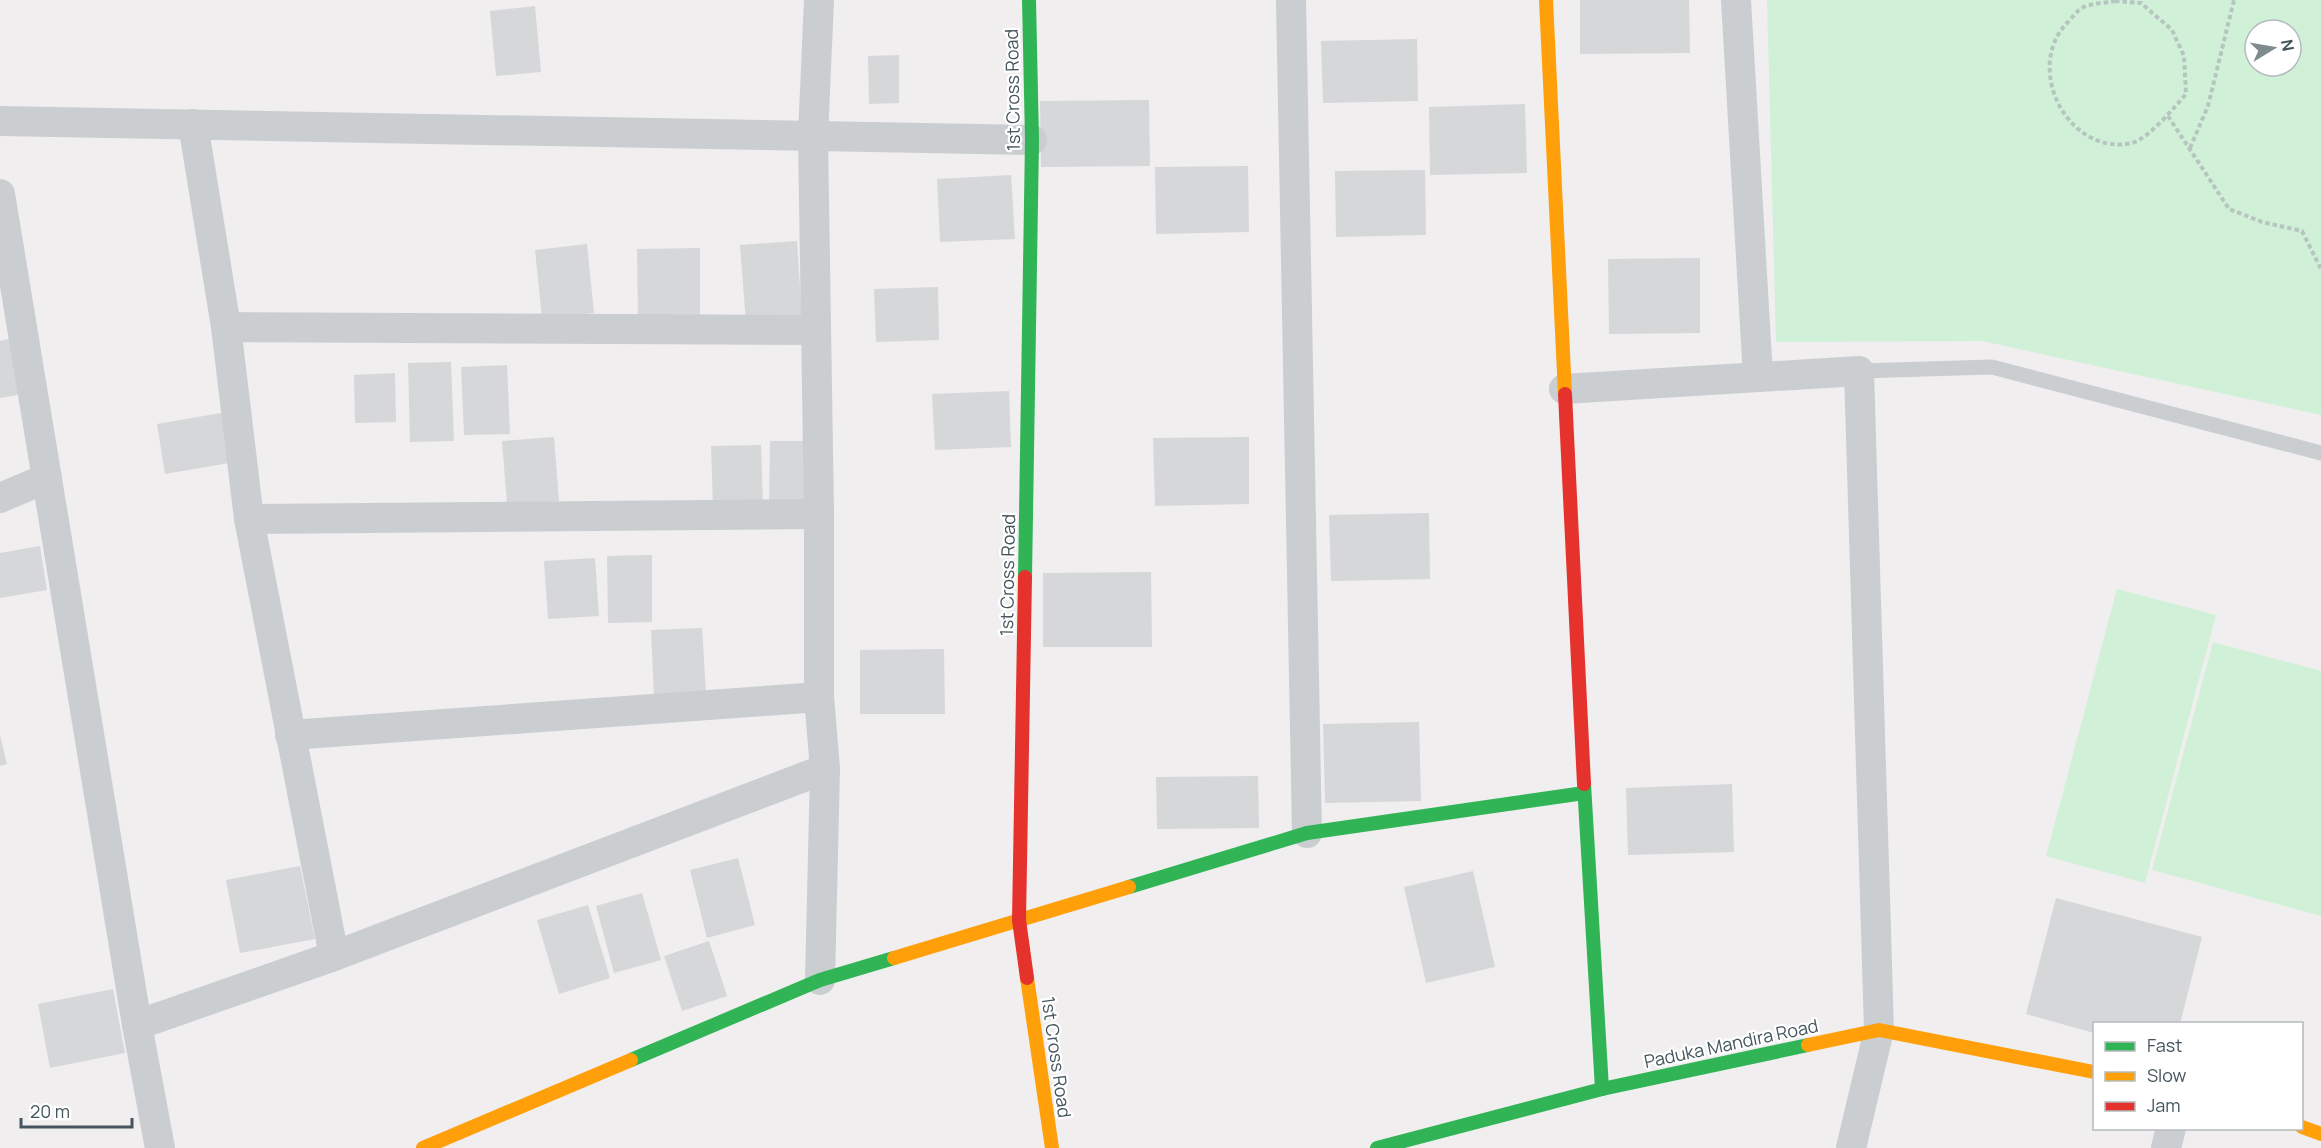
<svg xmlns="http://www.w3.org/2000/svg" width="2321" height="1148" font-family="Manrope,sans-serif">
  <style>
    .green { fill: #d0f1d8; fill-rule: evenodd }
    .building { fill: #d6d7d9 }
    .lines { fill: none; stroke-linecap: round; stroke-linejoin: round }
    .path { stroke: #b6c5bf; stroke-width: 4; stroke-dasharray: 4.5 3; stroke-linecap: butt }
    .lane { stroke: #caced0; stroke-width: 15 }
    .street { stroke: #caced0; stroke-width: 30 }
    .fast { stroke: #30b455; stroke-width: 14 }
    .slow { stroke: #ff9f0a; stroke-width: 14 }
    .jam { stroke: #e5322d; stroke-width: 14 }
    .labels { text-anchor: middle; dominant-baseline: central; stroke-width: 4.5; stroke-linejoin: round; paint-order: stroke }
    .street-label { font-size: 18px; fill: #44555d; stroke: #fff }
  </style>
  <rect width="100%" height="100%" fill="#f0eeef"/>
  <g class="green">
    <path d="M 1767,0 L 2321,0 L 2321,415 L 1982,341 L 1776,342 ZM 2255,30 L 2291,30 L 2291,66 L 2255,66 Z"/>
    <path d="M 2117,589 L 2216,615 L 2145,883 L 2046,856 Z"/>
    <path d="M 2213,642 L 2321,671 L 2321,916 L 2152,870 Z"/>
  </g>
  <g class="building">
    <path d="M 1580,0 L 1689,0 L 1690,53 L 1580,54 Z"/>
    <path d="M 535,6 L 541,72 L 496,76 L 490,11 Z"/>
    <path d="M 1417,39 L 1418,101 L 1323,103 L 1321,41 Z"/>
    <path d="M 899,55 L 899,103 L 869,104 L 868,56 Z"/>
    <path d="M 1149,100 L 1150,166 L 1041,167 L 1040,101 Z"/>
    <path d="M 1525,104 L 1527,173 L 1430,175 L 1429,107 Z"/>
    <path d="M 1248,166 L 1249,232 L 1156,234 L 1155,167 Z"/>
    <path d="M 1425,170 L 1426,235 L 1336,237 L 1335,171 Z"/>
    <path d="M 1011,175 L 1015,239 L 940,242 L 937,179 Z"/>
    <path d="M 797,241 L 802,318 L 746,323 L 740,245 Z"/>
    <path d="M 587,244 L 594,313 L 542,318 L 535,250 Z"/>
    <path d="M 700,248 L 700,317 L 638,318 L 637,249 Z"/>
    <path d="M 1700,258 L 1700,333 L 1609,334 L 1608,259 Z"/>
    <path d="M 938,287 L 939,340 L 876,342 L 874,289 Z"/>
    <path d="M 14,338 L 23,394 L 0,398 L 0,341 Z"/>
    <path d="M 451,362 L 454,441 L 410,442 L 408,363 Z"/>
    <path d="M 507,365 L 510,434 L 464,435 L 461,367 Z"/>
    <path d="M 395,373 L 396,422 L 355,423 L 354,375 Z"/>
    <path d="M 1009,391 L 1011,447 L 935,450 L 932,394 Z"/>
    <path d="M 227,412 L 235,462 L 165,474 L 157,424 Z"/>
    <path d="M 554,437 L 559,501 L 507,505 L 502,441 Z"/>
    <path d="M 1249,437 L 1249,504 L 1155,506 L 1153,438 Z"/>
    <path d="M 770,441 L 807,441 L 807,509 L 769,508 Z"/>
    <path d="M 761,445 L 763,505 L 713,507 L 711,446 Z"/>
    <path d="M 1429,513 L 1430,579 L 1331,581 L 1329,515 Z"/>
    <path d="M 40,546 L 47,590 L 0,598 L 0,553 Z"/>
    <path d="M 652,555 L 652,622 L 608,623 L 607,556 Z"/>
    <path d="M 595,558 L 599,616 L 548,619 L 544,561 Z"/>
    <path d="M 1151,572 L 1152,647 L 1043,647 L 1043,573 Z"/>
    <path d="M 702,628 L 706,693 L 654,696 L 651,630 Z"/>
    <path d="M 944,649 L 945,714 L 860,714 L 860,650 Z"/>
    <path d="M 1419,722 L 1421,801 L 1325,803 L 1323,724 Z"/>
    <path d="M 0,735 L 7,764 L 0,766 Z"/>
    <path d="M 1258,776 L 1259,828 L 1157,829 L 1156,777 Z"/>
    <path d="M 1732,784 L 1734,852 L 1628,855 L 1626,788 Z"/>
    <path d="M 738,858 L 755,925 L 707,938 L 690,870 Z"/>
    <path d="M 300,866 L 315,939 L 240,953 L 226,880 Z"/>
    <path d="M 1473,871 L 1495,967 L 1426,983 L 1404,887 Z"/>
    <path d="M 642,893 L 661,960 L 614,973 L 596,906 Z"/>
    <path d="M 2056,898 L 2202,937 L 2180,1024 L 2094,1024 L 2094,1033 L 2026,1014 Z"/>
    <path d="M 588,905 L 610,978 L 559,994 L 537,920 Z"/>
    <path d="M 709,941 L 727,996 L 682,1011 L 664,956 Z"/>
    <path d="M 113,989 L 125,1053 L 50,1068 L 38,1004 Z"/>
  </g>
  <g class="lines">
    <g class="path">
      <path d="M 2115,1 L 2141,3 L 2172,30 L 2184,56 L 2186,94 C 2175,107 2148,139 2132,143 C 2069,157 2023,69 2067,23 C 2072,18 2078,9 2084,7 C 2093,3 2105,3 2115,1 Z"/>
      <path d="M 2168,116 L 2229,209 L 2262,222 L 2302,231 L 2321,269"/>
      <path d="M 2190,148 L 2208,106 L 2234,0"/>
    </g>
    <path class="lane" d="M 1859,371 L 1992,367 L 2321,453"/>
    <g class="street">
      <path d="M 819,0 L 813,136 L 819,514 L 819,697 L 825,769 L 820,980"/>
      <path d="M 1291,0 L 1307,833"/>
      <path d="M 1736,0 L 1758,377"/>
      <path d="M 0,121 L 1032,140"/>
      <path d="M 193,124 L 226,327 L 249,519 L 334,956"/>
      <path d="M 0,194 L 137,1025 L 160,1148"/>
      <path d="M 226,327 L 815,330"/>
      <path d="M 1564,389 L 1859,371 L 1879,1030 L 1851,1148"/>
      <path d="M 0,498 L 47,478"/>
      <path d="M 249,519 L 819,514"/>
      <path d="M 290,735 L 819,697"/>
      <path d="M 137,1025 L 334,956 L 825,769"/>
      <path d="M 2166,1148 L 2171,1128"/>
    </g>
    <g class="fast">
      <path d="M 1025,577 L 1032,140 L 1029,0"/>
      <path d="M 1584,784 L 1602,1089"/>
      <path d="M 1129,887 L 1307,833 L 1584,793"/>
      <path d="M 631,1060 L 820,980 L 894,958"/>
      <path d="M 1377,1148 L 1602,1089 L 1808,1045"/>
    </g>
    <g class="slow">
      <path d="M 1546,0 L 1565,394"/>
      <path d="M 894,958 L 1129,887"/>
      <path d="M 1027,978 L 1052,1148"/>
      <path d="M 1808,1045 L 1879,1030 L 2094,1072"/>
      <path d="M 2302,1127 L 2321,1134"/>
      <path d="M 423,1148 L 631,1060"/>
    </g>
    <g class="jam">
      <path d="M 1565,394 L 1584,784"/>
      <path d="M 1025,577 L 1019,920 L 1027,978"/>
    </g>
  </g>
  <g class="labels">
    <g class="street-label">
      <text transform="translate(1012 90) rotate(-91)">1st Cross Road</text>
      <text transform="translate(1007 575) rotate(-89)">1st Cross Road</text>
      <text transform="translate(1731 1043) rotate(-12)">Paduka Mandira Road</text>
      <text transform="translate(1057 1057) rotate(82)">1st Cross Road</text>
    </g>
  </g>
  <rect x="2093" y="1022" width="210" height="108" fill="#ffffff" stroke="#b4bbbe" stroke-width="1.5"/>
  <rect x="2105" y="1042" width="30" height="9" fill="#30b455" stroke="#b4bbbe" stroke-width="1.5"/>
  <text x="2147" y="1052" font-size="18" fill="#44555d">Fast</text>
  <rect x="2105" y="1072" width="30" height="9" fill="#ff9f0a" stroke="#b4bbbe" stroke-width="1.5"/>
  <text x="2147" y="1082" font-size="18" fill="#44555d">Slow</text>
  <rect x="2105" y="1102" width="30" height="9" fill="#e5322d" stroke="#b4bbbe" stroke-width="1.5"/>
  <text x="2147" y="1112" font-size="18" fill="#44555d">Jam</text>
  <g transform="translate(2273 48) rotate(79)"><circle r="28" fill="#ffffff" stroke="#b4bbbe" stroke-width="1.5"/>
  <path d="M0-4.5L10 22L0 15L-10 22Z" fill="#808b90"/>
  <text y="-9" font-size="16" font-weight="bold" text-anchor="middle" fill="#44555d">N</text>
  </g>
  <path d="M21 1118v9h111v-9" fill="none" stroke="#44555d" stroke-width="3"/>
  <text x="30" y="1118" font-size="18" fill="#44555d" stroke="#ffffff" stroke-width="4.5" paint-order="stroke">20 m</text>
</svg>
